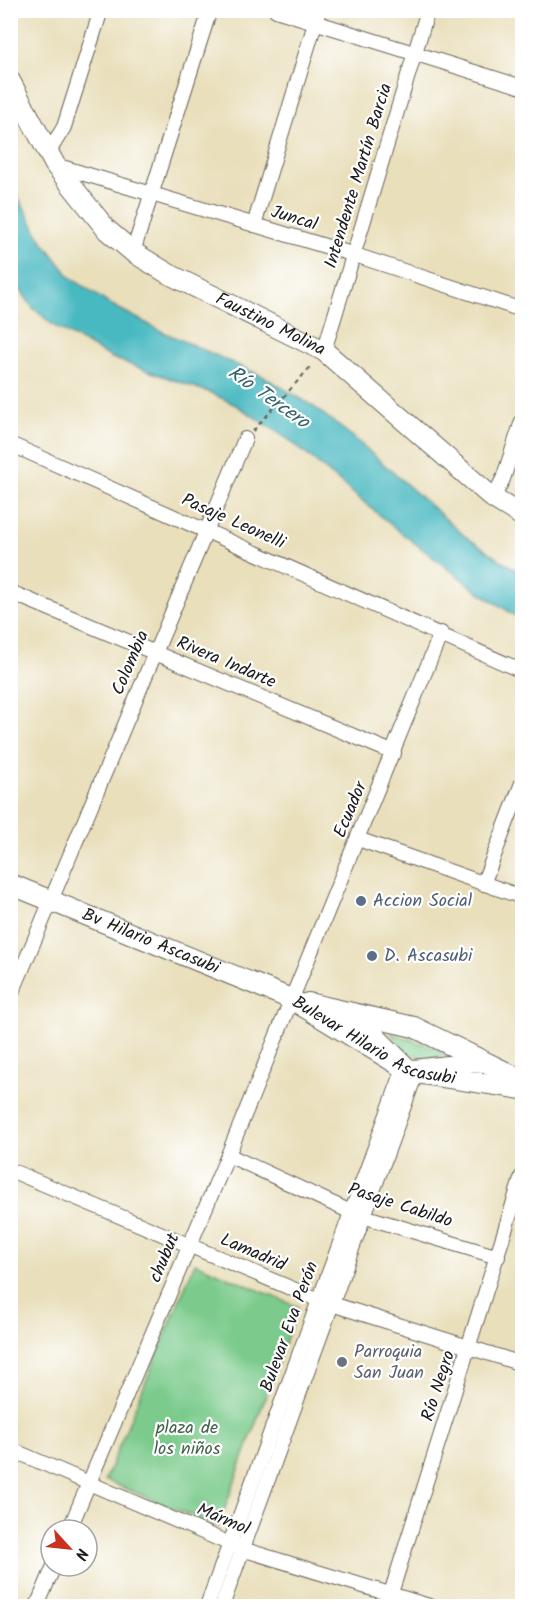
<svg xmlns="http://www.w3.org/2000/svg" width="533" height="1617" font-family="Kalam,sans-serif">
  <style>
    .green { fill: #7ccb8c; stroke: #4c7454; stroke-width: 1.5 }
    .water { fill: #4ab9c1; stroke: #336a6e; stroke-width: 1.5 }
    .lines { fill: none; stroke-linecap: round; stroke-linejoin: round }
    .street-casing { stroke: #646054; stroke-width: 16 }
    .secondary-casing { stroke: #646054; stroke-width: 22 }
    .path { stroke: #646054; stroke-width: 2; stroke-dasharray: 4.5 4.5; stroke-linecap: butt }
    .street { stroke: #fff; stroke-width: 14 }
    .secondary { stroke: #fff; stroke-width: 20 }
    .service-dot { fill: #5c6f8a; stroke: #fff; stroke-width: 2 }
    .worship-dot { fill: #6b7280; stroke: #fff; stroke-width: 2 }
    .labels { text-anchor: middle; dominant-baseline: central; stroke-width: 4.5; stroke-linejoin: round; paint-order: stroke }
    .street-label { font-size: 18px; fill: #1c1c1c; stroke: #fff }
    .service-label { font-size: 18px; fill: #4e5e75; stroke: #fff; text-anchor: start }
    .worship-label { font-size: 18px; fill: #5b616d; stroke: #fff; text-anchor: start }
    .park-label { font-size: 18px; fill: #426249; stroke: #fff }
    .water-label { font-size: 20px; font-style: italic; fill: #316366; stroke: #fff }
  </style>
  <rect width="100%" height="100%" fill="#fff"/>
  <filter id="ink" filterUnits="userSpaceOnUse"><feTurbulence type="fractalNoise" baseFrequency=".0167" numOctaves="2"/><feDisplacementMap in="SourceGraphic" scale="12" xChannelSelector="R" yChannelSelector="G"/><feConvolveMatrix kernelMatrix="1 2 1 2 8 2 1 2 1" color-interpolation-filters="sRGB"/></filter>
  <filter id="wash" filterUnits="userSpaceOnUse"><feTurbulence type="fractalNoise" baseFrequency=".008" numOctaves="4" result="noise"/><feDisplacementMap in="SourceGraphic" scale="24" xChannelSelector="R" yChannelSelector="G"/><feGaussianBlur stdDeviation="1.35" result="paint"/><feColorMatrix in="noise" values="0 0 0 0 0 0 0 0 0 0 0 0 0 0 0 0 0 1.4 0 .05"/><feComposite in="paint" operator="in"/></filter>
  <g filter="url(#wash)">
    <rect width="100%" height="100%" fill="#e9dfbb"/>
    <g class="green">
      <path d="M 391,1033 L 450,1053 C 422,1062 406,1059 391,1033 Z"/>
      <path d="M 195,1263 L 298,1307 L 218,1527 L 105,1480 Z"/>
    </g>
    <path class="water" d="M 11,184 L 41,239 L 70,277 L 108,303 L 161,331 L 264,377 L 313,406 L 353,437 L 466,537 L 522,574 L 522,620 L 477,591 L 395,528 L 288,439 L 236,405 L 211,393 L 112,358 L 54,326 L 32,307 L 11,275 Z"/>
  </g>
  <g filter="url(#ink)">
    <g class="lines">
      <defs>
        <g id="street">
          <path d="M 276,10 L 522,87"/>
          <path d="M 48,153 L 64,127 L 101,10"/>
          <path d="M 55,165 L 355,255 L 522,310"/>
          <path d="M 254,225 L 319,10"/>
          <path d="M 133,252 L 210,10"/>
          <path d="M 324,351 L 428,10"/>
          <path d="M 10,444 L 522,671"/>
          <path d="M 493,498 L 503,479 L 522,421"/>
          <path d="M 10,592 L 394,753"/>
          <path d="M 358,839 L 522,897"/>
          <path d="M 483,884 L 522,783"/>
          <path d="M 10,998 L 245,439"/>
          <path d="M 228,1155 L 353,1213 L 498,1257"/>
          <path d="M 10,1170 L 319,1300 L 522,1364"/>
          <path d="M 10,1449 L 242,1549 L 429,1606"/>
          <path d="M 69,1530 L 228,1155 L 441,633"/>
          <path d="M 37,1606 L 54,1566"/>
          <path d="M 207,1606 L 404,1068 L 448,1063 L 484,1065"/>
          <path d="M 222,1606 L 416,1073 L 379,1036 L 351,1016"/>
          <path d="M 387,1606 L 522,1176"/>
        </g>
        <g id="secondary">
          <path id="s1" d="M 10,81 L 55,165 L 107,230 L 133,252 L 167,273 L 324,351 L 493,498 L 522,516"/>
          <path id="s2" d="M 10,884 L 291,999 L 404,1068 L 416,1073 L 522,1089"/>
          <path d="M 308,1003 L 414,1027 L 522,1080"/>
        </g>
      </defs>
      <use href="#street" class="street-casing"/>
      <use href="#secondary" class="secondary-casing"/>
      <path class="path" d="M 253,431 L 313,364"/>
      <use href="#street" class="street"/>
      <use href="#secondary" class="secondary"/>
    </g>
  </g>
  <g class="service-dot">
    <circle cx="361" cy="901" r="6"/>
    <circle cx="372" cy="956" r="6"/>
  </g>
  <circle class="worship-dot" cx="342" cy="1362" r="6"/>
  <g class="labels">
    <g class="street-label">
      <text transform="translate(359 176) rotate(-73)">Intendente Martín Barcia</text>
      <text transform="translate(294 219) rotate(17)">Juncal</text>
      <text stroke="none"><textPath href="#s1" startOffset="368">Faustino Molina</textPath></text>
      <text transform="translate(233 522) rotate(24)">Pasaje Leonelli</text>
      <text transform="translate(131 663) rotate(-67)">Colombia</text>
      <text transform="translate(226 663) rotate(23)">Rivera Indarte</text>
      <text transform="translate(351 810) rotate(-67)">Ecuador</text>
      <text stroke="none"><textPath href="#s2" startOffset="152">Bv Hilario Ascasubi</textPath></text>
      <text stroke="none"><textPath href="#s2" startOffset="398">Bulevar Hilario Ascasubi</textPath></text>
      <text transform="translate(400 1206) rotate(18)">Pasaje Cabildo</text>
      <text transform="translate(253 1253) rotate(23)">Lamadrid</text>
      <text transform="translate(165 1258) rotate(-67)">chubut</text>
      <text transform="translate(290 1327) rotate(-70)">Bulevar Eva Perón</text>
      <text transform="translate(439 1386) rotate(-72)">Río Negro</text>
      <text transform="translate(223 1520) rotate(23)">Mármol</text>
    </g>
    <g class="service-label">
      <text x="373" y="901">Accion Social</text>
      <text x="384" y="956">D. Ascasubi</text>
    </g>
    <g class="worship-label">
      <text x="354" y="1352">Parroquia<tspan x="354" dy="21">San Juan</tspan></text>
    </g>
    <g class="park-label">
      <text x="187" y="1428">plaza de<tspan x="187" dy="21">los niños</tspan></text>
    </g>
    <g class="water-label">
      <text transform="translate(268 398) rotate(35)">Río Tercero</text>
    </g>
  </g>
  <rect width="533" height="1617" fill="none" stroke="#fff" stroke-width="36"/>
  <g transform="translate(69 1548) rotate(117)"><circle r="28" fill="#ffffff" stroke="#a4a4a4" stroke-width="1.5"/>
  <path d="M0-4.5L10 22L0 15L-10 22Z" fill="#c8321e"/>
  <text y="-9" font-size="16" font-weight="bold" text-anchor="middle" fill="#1c1c1c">N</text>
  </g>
</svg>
